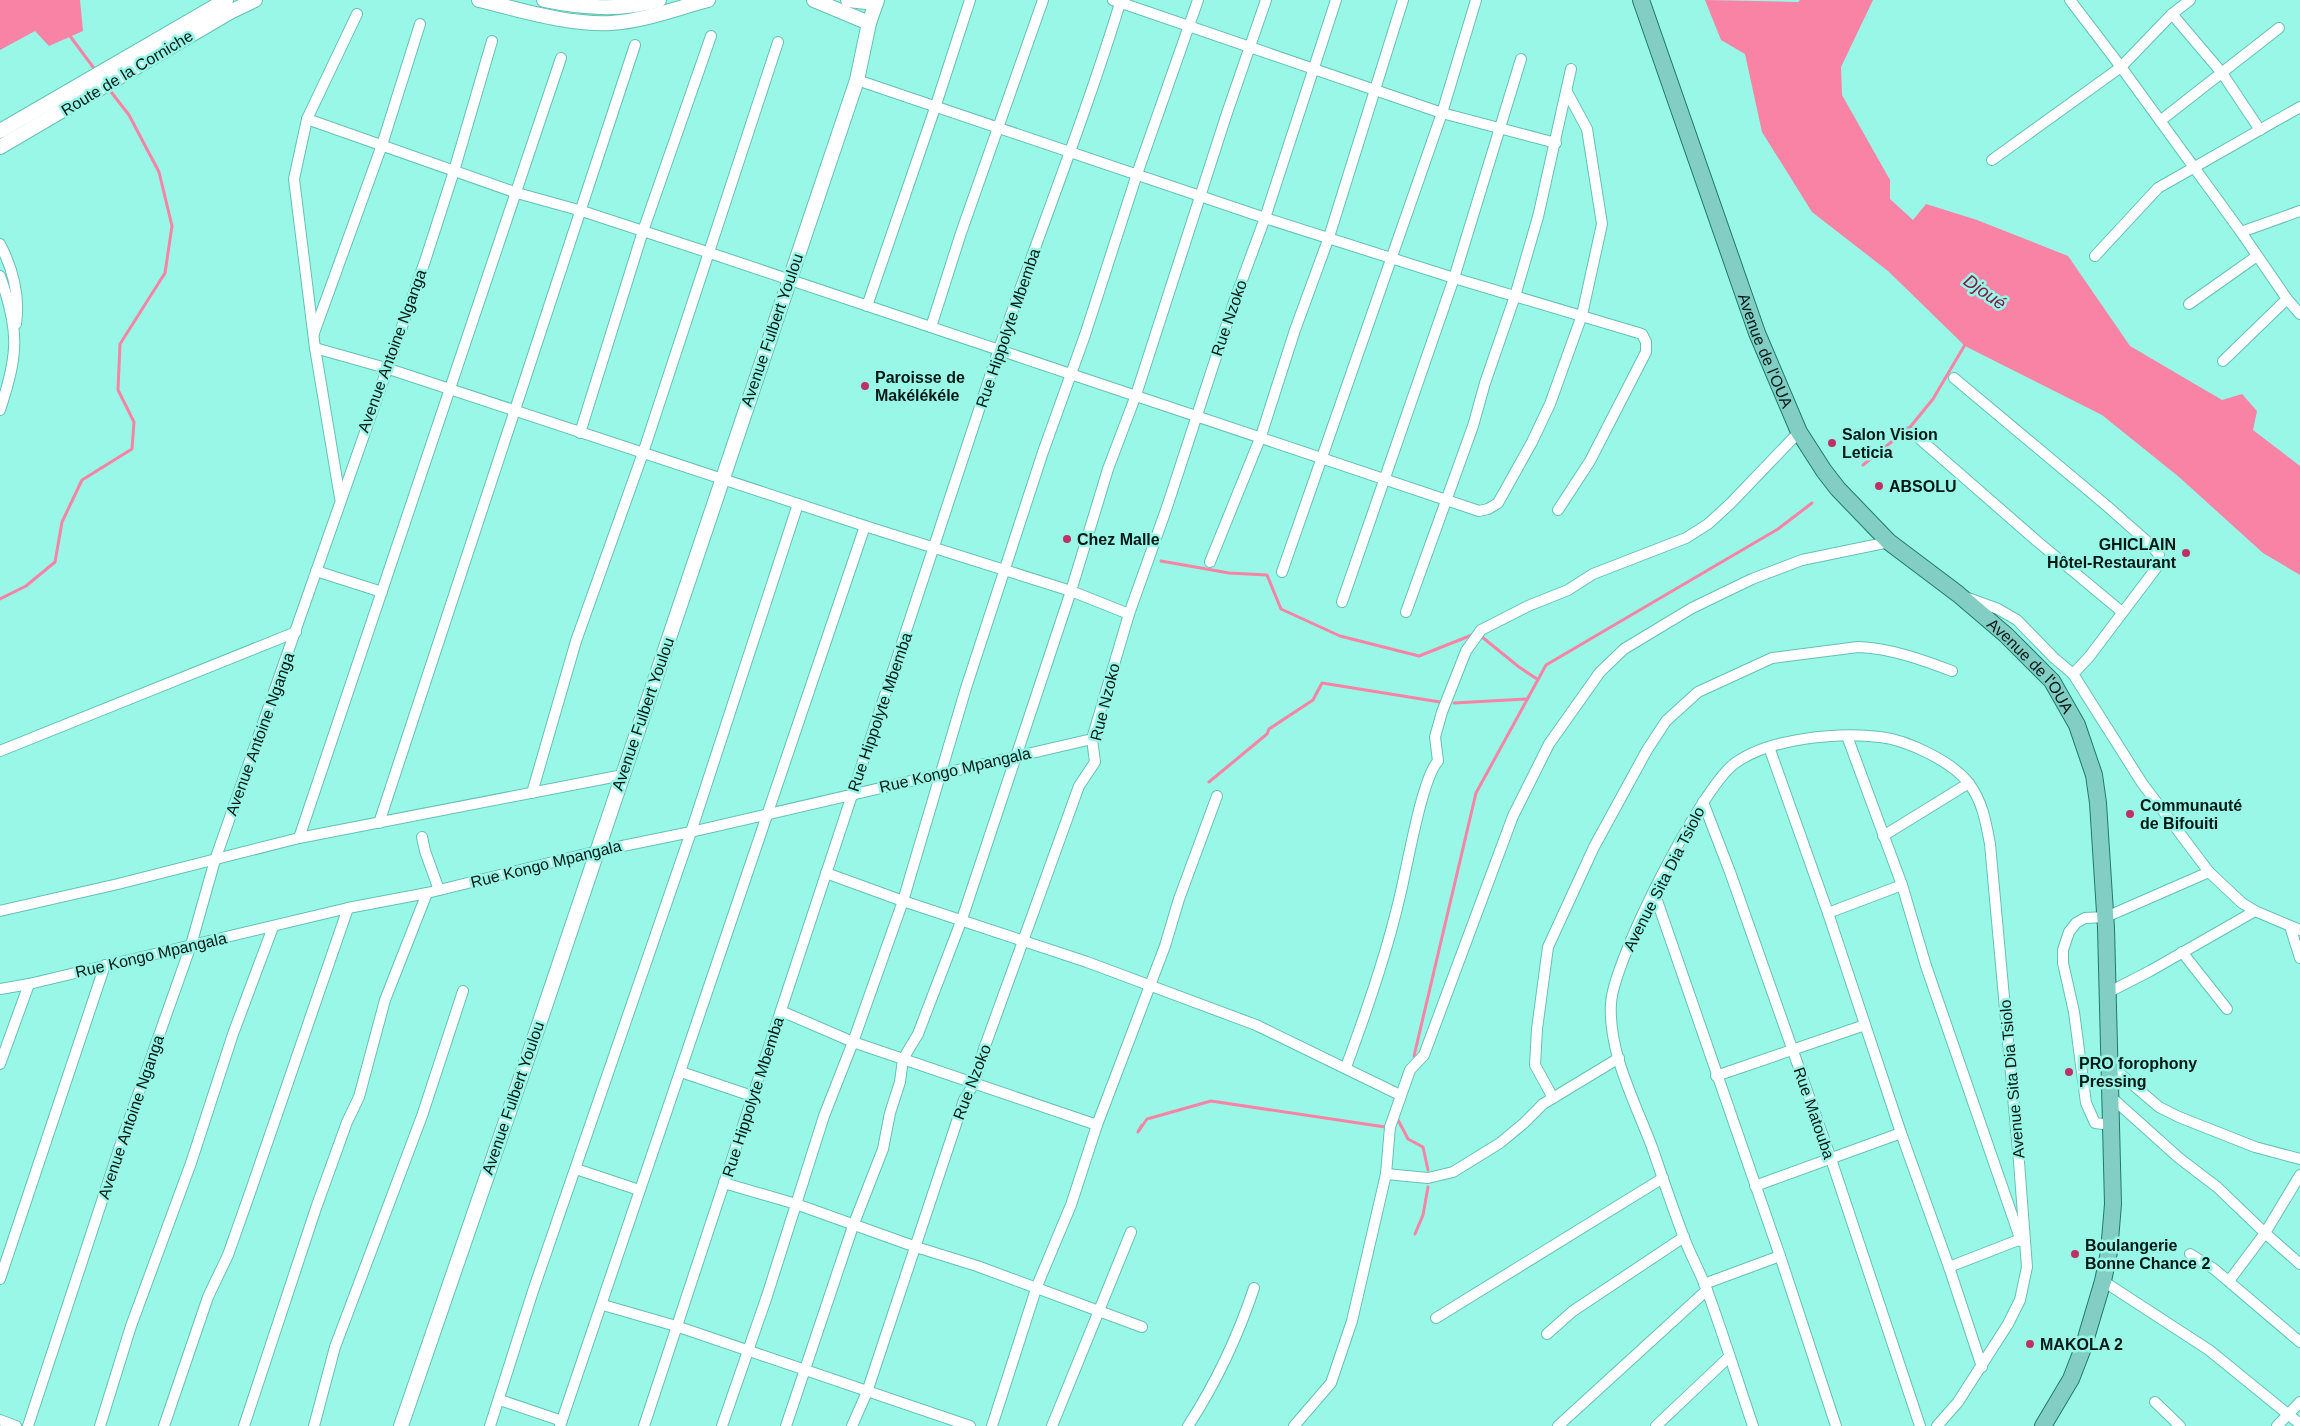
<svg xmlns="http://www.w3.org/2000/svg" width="2300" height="1426" font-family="Helvetica,sans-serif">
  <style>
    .water { fill: #f983a4 }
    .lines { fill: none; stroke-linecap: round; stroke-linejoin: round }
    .stream { stroke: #f983a4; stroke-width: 3 }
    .minor-casing { stroke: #64c2b5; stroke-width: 12 }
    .secondary-casing { stroke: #64c2b5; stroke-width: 16 }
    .primary-casing { stroke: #1f796e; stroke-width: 18 }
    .minor { stroke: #fff; stroke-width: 10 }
    .secondary { stroke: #fff; stroke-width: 14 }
    .primary { stroke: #82cec5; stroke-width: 16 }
    .poi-dot { fill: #bd3165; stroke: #99f7e8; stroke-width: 2 }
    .labels { text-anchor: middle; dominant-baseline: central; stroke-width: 5; stroke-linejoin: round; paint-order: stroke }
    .street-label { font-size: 16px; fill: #001815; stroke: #99f7e8 }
    .poi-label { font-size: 16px; font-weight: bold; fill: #001815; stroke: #99f7e8; text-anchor: start }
    .water-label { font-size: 18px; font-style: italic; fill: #821a42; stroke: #99f7e8 }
  </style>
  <rect width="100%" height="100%" fill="#99f7e8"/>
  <g class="water">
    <path d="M 0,0 L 80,0 L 83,31 L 49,46 L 35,31 L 0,50 Z"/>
    <path d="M 1705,0 L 1798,2 L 1800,0 L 1873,0 L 1841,67 L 1842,95 L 1890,180 L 1890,199 L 1913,220 L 1926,204 L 1977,220 L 2068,256 L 2130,346 L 2222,400 L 2242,394 L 2257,411 L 2253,430 L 2300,466 L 2300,575 L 2263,553 L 2179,477 L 2102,415 L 1965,346 L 1888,271 L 1812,212 L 1762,132 L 1745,54 L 1721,40 Z"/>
  </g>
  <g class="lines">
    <g class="stream">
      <path d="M 70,36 L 96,71"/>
      <path d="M 1863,465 L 1911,426 L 1933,399 L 1966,343"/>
      <path d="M 1161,561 L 1229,573 L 1267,575 L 1281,609 L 1340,636 L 1419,656 L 1472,635"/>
      <path d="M 0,599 L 26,586 L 55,562 L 62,522 L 82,480 L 132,449 L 134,422 L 118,390 L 120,344 L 165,273 L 172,226 L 159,172 L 129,115 L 108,88"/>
      <path d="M 1482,637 L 1519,667 L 1537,679"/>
      <path d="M 1454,703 L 1527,699"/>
      <path d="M 1209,782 L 1267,734 L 1269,729 L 1313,700 L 1322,683 L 1440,702"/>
      <path d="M 1414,1056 L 1476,793 L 1546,665 L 1778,529 L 1812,503"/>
      <path d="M 1397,1118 L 1408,1139 L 1423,1147 L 1428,1170"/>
      <path d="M 1142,1125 L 1138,1132 L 1147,1119 L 1211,1101 L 1385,1127"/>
      <path d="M 1415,1234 L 1423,1215 L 1428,1187"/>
    </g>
    <defs>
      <g id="minor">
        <path d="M 1113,0 L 1442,113 L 1556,143"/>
        <path d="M 2070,0 L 2121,67 L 2241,232 L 2287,299 L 2300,314"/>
        <path d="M 2172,14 L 2222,73 L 2260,130"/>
        <path d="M 857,80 L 1265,218 L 1454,278 L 1642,334 L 1646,342 L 1646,352 L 1590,461 L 1558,510"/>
        <path d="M 307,119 L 517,193 L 582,211 L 710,253 L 1479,511 L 1488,509 L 1498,503 L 1532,442 L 1550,404 L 1582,315 L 1602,224 L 1587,129 L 1567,92"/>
        <path d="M 2160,121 L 2279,28"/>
        <path d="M 1992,160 L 2121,67 L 2172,14 L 2190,0"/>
        <path d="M 2241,232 L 2300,211"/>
        <path d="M 0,244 C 13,269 20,296 16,324"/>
        <path d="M 2095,256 L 2158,188 L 2300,107"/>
        <path d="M 0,276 C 20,332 18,355 0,410"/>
        <path d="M 2189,304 L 2257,256"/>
        <path d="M 867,306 L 935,108 L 970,0"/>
        <path d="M 931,327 L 961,233 L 1043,0"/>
        <path d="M 314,333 L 382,145 L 420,24"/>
        <path d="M 315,348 L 386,368 L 865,526 L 1071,591 L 1129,614"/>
        <path d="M 2223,361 L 2287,299"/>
        <path d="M 1954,378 L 2107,506 L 2151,545 L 2159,555 L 2157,567 L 2089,657 L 2073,674"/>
        <path d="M 580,433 L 643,231 L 711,36"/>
        <path d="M 1913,433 L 2038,542 L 2122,612"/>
        <path d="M 340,498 L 315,348 L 294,179 L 307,119 L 357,14"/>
        <path d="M 1210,562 L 1261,436 L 1295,330 L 1329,237 L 1403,0"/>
        <path d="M 316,571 L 382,592"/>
        <path d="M 1282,572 L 1442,113 L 1476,0"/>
        <path d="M 1968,598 L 1998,609 L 2017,620 L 2054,658 L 2073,674 L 2142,783 L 2209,872 L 2242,903 L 2255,911 L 2300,930"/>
        <path d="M 1342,602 L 1454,278 L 1521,59"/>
        <path d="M 1406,612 L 1473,426 L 1485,383 L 1515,296 L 1538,217 L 1571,69"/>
        <path d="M 1847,736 L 1902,885 L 1926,966 L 2021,1241"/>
        <path d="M 1769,747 L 1828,913 L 1901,1133 L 1949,1267 L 1982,1367"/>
        <path d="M 0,751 L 296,632"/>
        <path d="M 532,793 L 576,641 L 643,453 L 778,42"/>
        <path d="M 1703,802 L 1730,872 L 1831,1159 L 1920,1426"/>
        <path d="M 379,823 L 635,45"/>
        <path d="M 1883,836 L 1969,783"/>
        <path d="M 422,837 L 425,851 L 439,890"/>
        <path d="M 299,838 L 561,58"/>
        <path d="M 826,873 L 903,901 L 1087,962 L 1256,1025 L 1400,1095"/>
        <path d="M 1654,892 L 1780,1256 L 1836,1426"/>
        <path d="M 0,911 L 118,884 L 299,838 L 623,775"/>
        <path d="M 1828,913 L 1902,885"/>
        <path d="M 2290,926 L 2300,958"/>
        <path d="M 2182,952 L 2227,1009"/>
        <path d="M 0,989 L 29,984 L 348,908 L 427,893 L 598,851 L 691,832 L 1092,739"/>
        <path d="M 2109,992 L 2150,971 L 2255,911"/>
        <path d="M 781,1011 L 853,1042 L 1097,1125"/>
        <path d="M 0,1064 L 29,984"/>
        <path d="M 2111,1066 L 2159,1107 L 2179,1117 L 2255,1147 L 2300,1159"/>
        <path d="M 1346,1067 C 1366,1013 1385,959 1398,904 C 1406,875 1421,779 1438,761 L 1435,737 L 1442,712 L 1466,651 L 1481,630 L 1528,606 L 1568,590 L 1593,574 L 1686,538 L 1708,524 L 1730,504 L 1799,432"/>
        <path d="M 681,1072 L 752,1096"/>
        <path d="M 1716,1076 L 1865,1025"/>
        <path d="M 2111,1097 L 2179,1158 L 2217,1187 L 2265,1233 L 2300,1264"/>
        <path d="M 1553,1098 L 1535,1065 L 1537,1029 L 1548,947 L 1594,847 L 1647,750 L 1666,721 L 1698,692 L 1772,658 L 1858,647 C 1890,648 1923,660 1952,671"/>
        <path d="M 2112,1125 L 2095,1123 L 2086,1103 L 2074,1012 L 2063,963 L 2063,950 L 2069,932 L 2076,923 L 2085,918 L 2106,917 L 2209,872"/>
        <path d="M 576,1169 L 639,1190"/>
        <path d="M 1386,1174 L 1428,1178 L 1453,1172 L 1500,1143 L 1524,1123 L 1543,1104 L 1619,1058"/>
        <path d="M 724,1183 L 796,1204 L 916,1247 L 977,1266 L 1142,1327"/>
        <path d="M 1755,1186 L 1901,1133"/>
        <path d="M 2190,1254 L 2214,1269 L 2300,1342"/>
        <path d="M 1949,1267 L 2021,1239"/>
        <path d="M 0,1279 L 105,965"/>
        <path d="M 2103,1281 L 2209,1350 L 2300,1424"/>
        <path d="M 2229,1281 L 2265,1233 L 2300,1175"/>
        <path d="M 1704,1284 L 1780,1256"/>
        <path d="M 603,1305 L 676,1326 L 970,1426"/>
        <path d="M 1436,1318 L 1663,1178"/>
        <path d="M 1547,1334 L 1573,1311 L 1684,1237"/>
        <path d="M 500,1400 L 562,1421"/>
        <path d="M 2155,1402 L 2180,1426"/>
        <path d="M 0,1420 L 16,1426"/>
        <path d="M 28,1426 L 122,1140 L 191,945 L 215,860 L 425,261 L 454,171 L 492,41"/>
        <path d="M 100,1426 L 131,1326 L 191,1163 L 233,1034 L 273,927"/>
        <path d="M 164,1426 L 208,1297 L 228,1255 L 252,1187 L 348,908"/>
        <path d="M 244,1426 L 316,1208 L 347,1122 L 359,1097 L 385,1000 L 427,893"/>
        <path d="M 314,1426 L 335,1347 L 422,1116 L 463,991"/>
        <path d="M 490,1426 L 533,1291 L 691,832 L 798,504"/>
        <path d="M 560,1426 L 865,526"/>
        <path d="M 644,1426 L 999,349 C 1039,233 1085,118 1121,0"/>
        <path d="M 722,1426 L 767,1296 L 824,1116 L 853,1042 L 903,901 L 966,688 L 1043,452 L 1085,335 L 1137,174 L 1198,0"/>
        <path d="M 786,1426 L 853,1226 L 883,1149 L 890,1113 L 900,1082 L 903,1059 L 918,1034 L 962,919 L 1071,591 L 1108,469 L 1136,395 L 1227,113 L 1266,0"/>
        <path d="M 852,1426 L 867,1392 L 964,1100 L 975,1082 L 984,1049 L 1079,786 L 1095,762 L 1092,739 L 1129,614 L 1167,507 L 1234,302 L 1265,218 L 1336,0"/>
        <path d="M 992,1426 L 1037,1286 L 1071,1205 L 1097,1125 L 1165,946 L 1179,899 L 1217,796"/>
        <path d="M 1052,1426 L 1131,1232"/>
        <path d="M 1188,1426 C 1216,1383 1238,1336 1254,1288"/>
        <path d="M 1294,1426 L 1331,1383 L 1352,1321 L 1386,1174 L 1390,1127 L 1410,1070 L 1424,1055 L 1513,816 L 1549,744 L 1600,672 L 1624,649 L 1692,608 L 1752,579 L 1802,560 L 1889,542"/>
        <path d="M 1558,1426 L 1707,1290"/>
        <path d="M 1656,1426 L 1729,1357"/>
        <path d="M 1753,1426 C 1738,1382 1724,1337 1708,1293 C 1701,1273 1690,1255 1683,1235 C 1672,1206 1662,1176 1652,1147 C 1635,1102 1608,1052 1611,1003 C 1614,959 1700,790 1734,764 C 1768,738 1839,732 1880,737 C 1907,740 1954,762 1970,785 C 1983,803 1986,823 1990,844 L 2019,1162 L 2027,1267 L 2020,1300 L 2008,1324 L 1958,1402 L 1937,1426"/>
        <path d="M 2277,1426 L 2300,1402"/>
      </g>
      <g id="secondary">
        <path d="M 479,0 C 521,10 567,25 611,23 C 644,21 677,8 708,0"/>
        <path d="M 544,0 C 583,8 620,11 659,0"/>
        <path d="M 814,0 L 869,23"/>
        <path d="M 848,0 L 876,3"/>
        <path d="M 0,131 L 226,0"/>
        <path d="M 0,147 L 230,12 L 255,0"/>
        <path d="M 401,1426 L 529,1054 L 857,80 L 869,23 L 877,0"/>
      </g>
      <g id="primary">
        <path id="s1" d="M 1641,0 L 1757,333 L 1799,432 L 1824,471 L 1838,489 L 1889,542 L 1958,594 L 2006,635 L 2052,681 L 2077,725 L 2094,775 L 2098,803 L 2106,928 L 2113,1204 L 2109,1252 L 2103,1281 L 2083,1348 L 2071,1379 L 2043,1426"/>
      </g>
    </defs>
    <use href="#minor" class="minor-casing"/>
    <use href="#secondary" class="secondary-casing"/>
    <use href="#primary" class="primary-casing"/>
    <use href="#minor" class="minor"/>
    <use href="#secondary" class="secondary"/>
    <use href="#primary" class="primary"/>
  </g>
  <g class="poi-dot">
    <circle cx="865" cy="386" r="5"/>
    <circle cx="1832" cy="443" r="5"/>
    <circle cx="1879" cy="486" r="5"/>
    <circle cx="1067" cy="539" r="5"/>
    <circle cx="2186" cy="553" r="5"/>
    <circle cx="2130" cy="814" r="5"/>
    <circle cx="2069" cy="1072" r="5"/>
    <circle cx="2075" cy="1254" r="5"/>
    <circle cx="2030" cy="1344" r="5"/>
  </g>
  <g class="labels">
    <g class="street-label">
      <text transform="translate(127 73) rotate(-31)">Route de la Corniche</text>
      <text transform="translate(1229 318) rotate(-71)">Rue Nzoko</text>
      <text transform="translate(1008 328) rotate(-71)">Rue Hippolyte Mbemba</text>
      <text transform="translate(772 330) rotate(-71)">Avenue Fulbert Youlou</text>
      <text transform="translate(392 351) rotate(-70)">Avenue Antoine Nganga</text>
      <text stroke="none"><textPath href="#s1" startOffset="372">Avenue de l'OUA</textPath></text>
      <text stroke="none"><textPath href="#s1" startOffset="792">Avenue de l'OUA</textPath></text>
      <text transform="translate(1105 702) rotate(-76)">Rue Nzoko</text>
      <text transform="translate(880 712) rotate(-71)">Rue Hippolyte Mbemba</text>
      <text transform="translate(643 714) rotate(-71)">Avenue Fulbert Youlou</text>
      <text transform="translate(260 734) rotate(-70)">Avenue Antoine Nganga</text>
      <text transform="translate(955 770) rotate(-13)">Rue Kongo Mpangala</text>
      <text transform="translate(546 864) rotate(-14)">Rue Kongo Mpangala</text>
      <text transform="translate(1664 879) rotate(-63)">Avenue Sita Dia Tsiolo</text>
      <text transform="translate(151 955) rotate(-13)">Rue Kongo Mpangala</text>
      <text transform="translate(2012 1079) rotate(-95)">Avenue Sita Dia Tsiolo</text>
      <text transform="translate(972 1082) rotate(-69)">Rue Nzoko</text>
      <text transform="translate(753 1097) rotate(-72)">Rue Hippolyte Mbemba</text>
      <text transform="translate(513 1098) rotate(-71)">Avenue Fulbert Youlou</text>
      <text transform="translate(1814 1113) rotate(71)">Rue Matouba</text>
      <text transform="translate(131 1117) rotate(-71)">Avenue Antoine Nganga</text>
    </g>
    <g class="poi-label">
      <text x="875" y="377">Paroisse de<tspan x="875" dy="18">Makélékéle</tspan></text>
      <text x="1842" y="434">Salon Vision<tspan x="1842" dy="18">Leticia</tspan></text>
      <text x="1889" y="486">ABSOLU</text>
      <text x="1077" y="539">Chez Malle</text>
      <text x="2176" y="544" text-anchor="end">GHICLAIN<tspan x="2176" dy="18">Hôtel-Restaurant</tspan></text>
      <text x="2140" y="805">Communauté<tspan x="2140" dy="18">de Bifouiti</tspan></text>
      <text x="2079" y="1063">PRO forophony<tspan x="2079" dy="18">Pressing</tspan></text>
      <text x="2085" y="1245">Boulangerie<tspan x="2085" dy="18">Bonne Chance 2</tspan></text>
      <text x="2040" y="1344">MAKOLA 2</text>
    </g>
    <g class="water-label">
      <text transform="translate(1985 292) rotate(35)">Djoué</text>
    </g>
  </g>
</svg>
